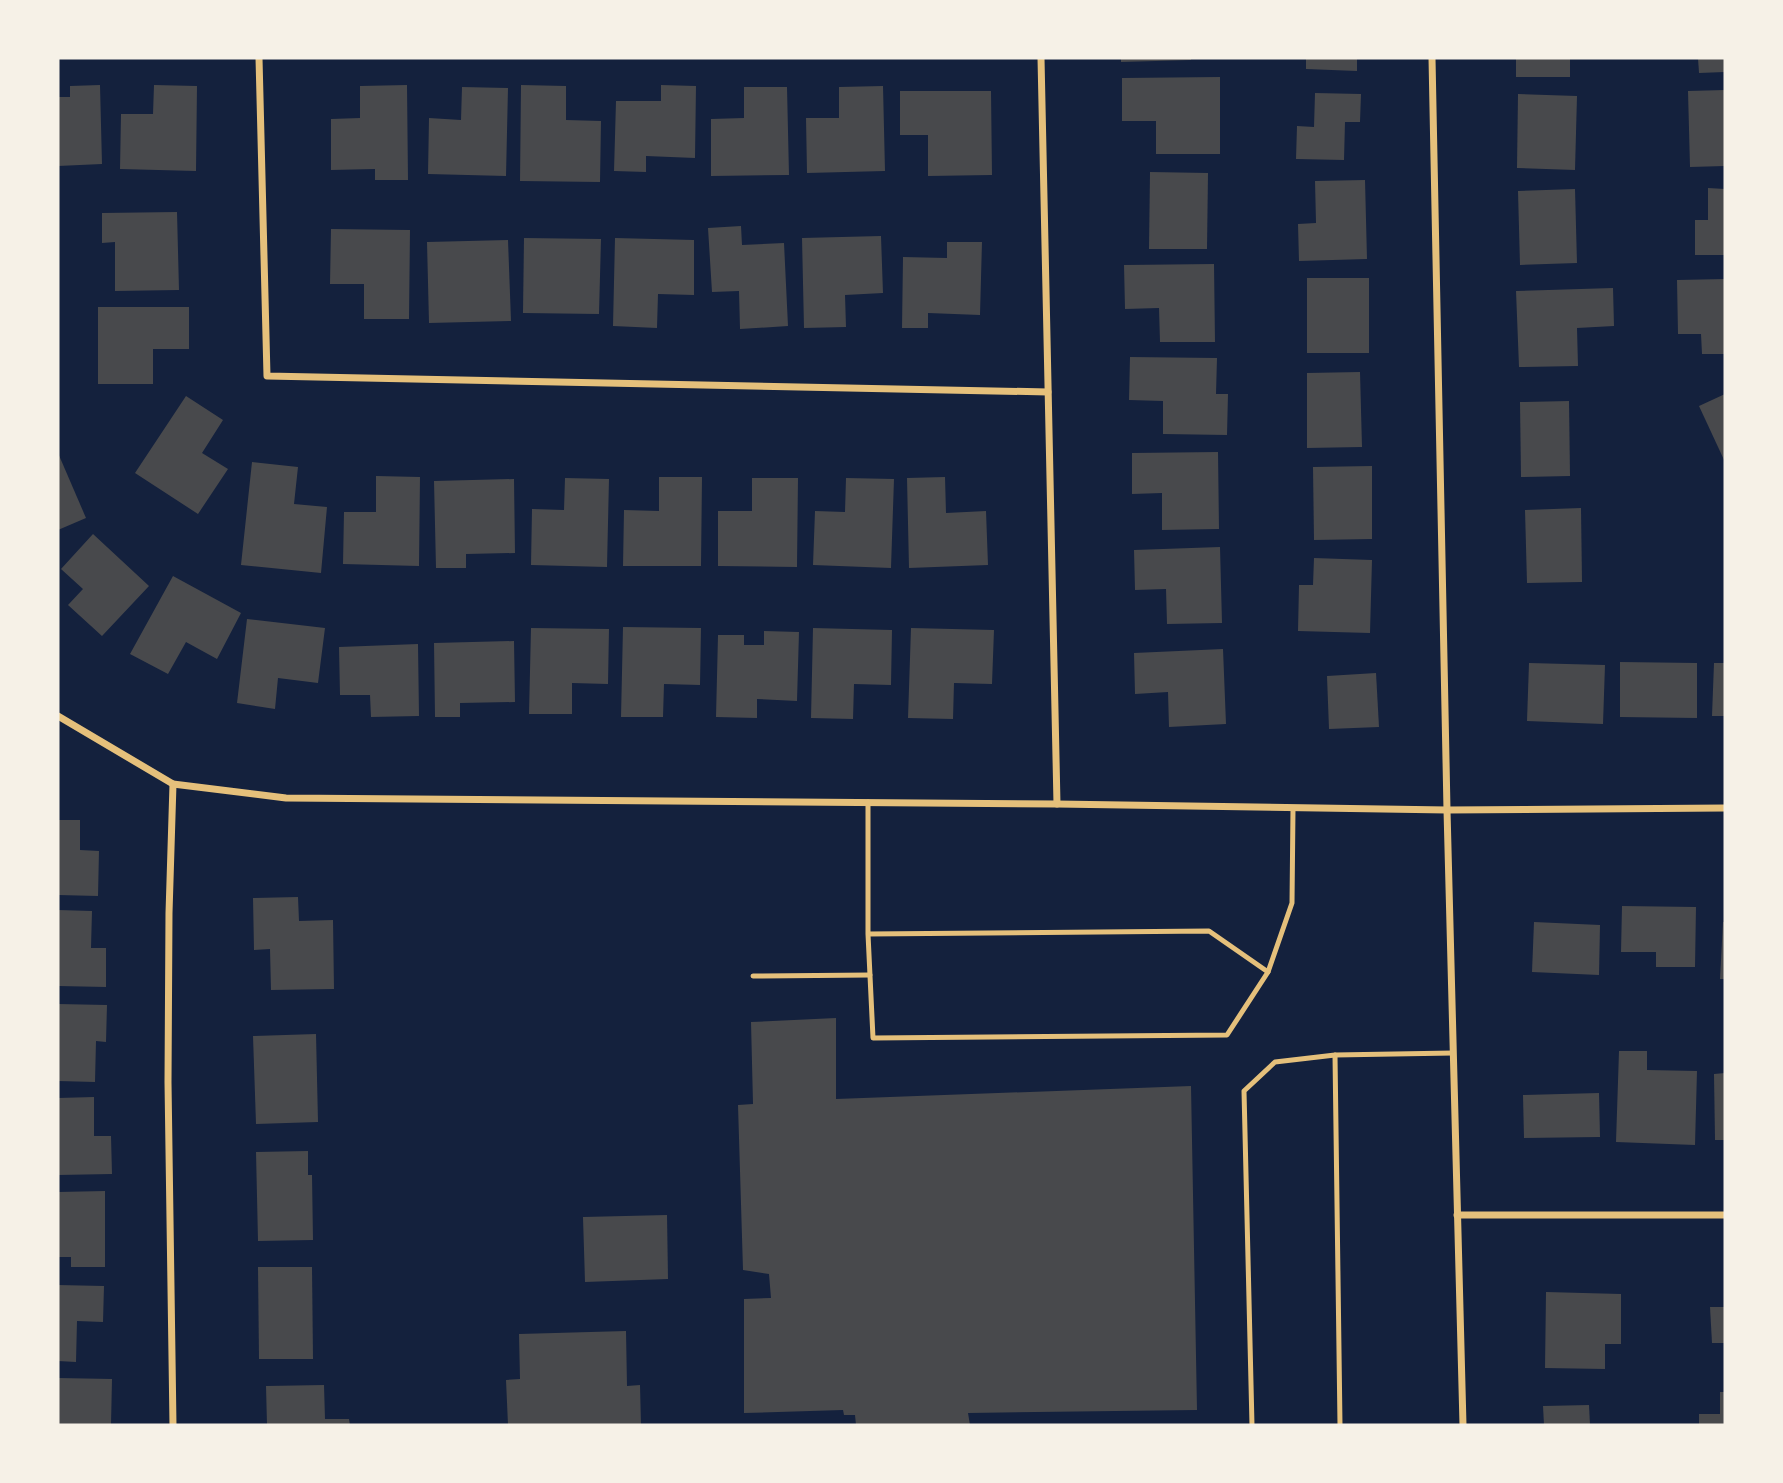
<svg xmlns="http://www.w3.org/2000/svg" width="1783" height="1483" font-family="Roboto,sans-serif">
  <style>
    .building { fill: #48494c }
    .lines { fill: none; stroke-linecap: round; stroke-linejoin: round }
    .service { stroke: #e5c07b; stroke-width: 5 }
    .minor { stroke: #e5c07b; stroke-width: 7 }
  </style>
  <rect width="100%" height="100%" fill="#14213d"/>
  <g class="building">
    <path d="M 1121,58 L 1191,58 L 1191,60 L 1121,62 Z"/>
    <path d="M 1306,58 L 1357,58 L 1357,71 L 1306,69 Z"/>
    <rect x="1516" y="58" width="54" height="19"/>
    <path d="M 1698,58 L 1725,58 L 1725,72 L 1699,73 Z"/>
    <path d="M 1220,77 L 1220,154 L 1156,154 L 1156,121 L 1122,121 L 1122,78 Z"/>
    <path d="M 100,85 L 102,164 L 58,166 L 58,97 L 70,97 L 70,86 Z"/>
    <path d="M 154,85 L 197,86 L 196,171 L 120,169 L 121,114 L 153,114 Z"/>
    <path d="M 407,85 L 408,180 L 375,180 L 375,169 L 331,170 L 331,119 L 360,118 L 360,86 Z"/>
    <path d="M 521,85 L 566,86 L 566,120 L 601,121 L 600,182 L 520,181 Z"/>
    <path d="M 661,85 L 696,86 L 695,158 L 646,156 L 646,172 L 614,171 L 616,101 L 661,101 Z"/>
    <path d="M 883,86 L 885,171 L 807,173 L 806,118 L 839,118 L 839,87 Z"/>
    <path d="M 462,87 L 508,88 L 506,176 L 428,174 L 429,118 L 461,120 Z"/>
    <path d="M 744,87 L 787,87 L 789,175 L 711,176 L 711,119 L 744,118 Z"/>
    <path d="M 1725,90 L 1725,166 L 1690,167 L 1688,91 Z"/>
    <path d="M 900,91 L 991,91 L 992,175 L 928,176 L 928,135 L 900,135 Z"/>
    <path d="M 1315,93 L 1361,94 L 1360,122 L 1345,122 L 1344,160 L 1296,159 L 1297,126 L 1314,127 Z"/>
    <path d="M 1518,94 L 1577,96 L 1575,170 L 1517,168 Z"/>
    <path d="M 1150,172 L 1208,173 L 1207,249 L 1149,249 Z"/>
    <path d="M 1365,180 L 1367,259 L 1299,261 L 1298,224 L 1316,223 L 1315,181 Z"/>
    <path d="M 1708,188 L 1725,189 L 1725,255 L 1695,255 L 1695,220 L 1708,220 Z"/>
    <path d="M 1575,189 L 1577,263 L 1520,265 L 1518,191 Z"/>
    <path d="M 177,212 L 179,290 L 115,291 L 115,242 L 102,243 L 102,213 Z"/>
    <path d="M 741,226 L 742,245 L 784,243 L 788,326 L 740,329 L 739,291 L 712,292 L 708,228 Z"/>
    <path d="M 331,229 L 410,230 L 409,319 L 364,319 L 364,284 L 330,284 Z"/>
    <path d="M 881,236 L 883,293 L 845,295 L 846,327 L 804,328 L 802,238 Z"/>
    <path d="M 524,238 L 601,239 L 599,314 L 523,313 Z"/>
    <path d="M 615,238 L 694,240 L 694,295 L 658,294 L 657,328 L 613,326 Z"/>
    <path d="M 508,240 L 511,321 L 429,323 L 427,242 Z"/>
    <path d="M 947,242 L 982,242 L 980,315 L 928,313 L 928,328 L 902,328 L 903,257 L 947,258 Z"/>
    <path d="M 1214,264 L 1215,342 L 1160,342 L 1159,308 L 1125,309 L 1124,265 Z"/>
    <rect x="1307" y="278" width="62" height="75"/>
    <path d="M 1725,279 L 1725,354 L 1702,354 L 1701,334 L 1678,334 L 1677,280 Z"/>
    <path d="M 1613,288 L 1614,326 L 1577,328 L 1578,366 L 1519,367 L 1516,291 Z"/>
    <path d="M 98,307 L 189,307 L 189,349 L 153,349 L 153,384 L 98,384 Z"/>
    <path d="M 1130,357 L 1217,358 L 1216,394 L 1228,394 L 1227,435 L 1163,434 L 1163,401 L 1129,400 Z"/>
    <path d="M 1360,372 L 1362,447 L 1307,448 L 1307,373 Z"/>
    <path d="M 1725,394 L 1725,462 L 1699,406 Z"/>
    <path d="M 186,396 L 223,420 L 202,453 L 228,469 L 198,514 L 135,473 Z"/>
    <path d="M 1569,401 L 1570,476 L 1521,477 L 1520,402 Z"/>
    <path d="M 1218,452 L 1219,529 L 1162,530 L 1162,493 L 1132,494 L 1132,453 Z"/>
    <path d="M 58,453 L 86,518 L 58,530 Z"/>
    <path d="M 252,462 L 298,467 L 294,504 L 327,507 L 321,573 L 241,565 Z"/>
    <path d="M 1372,466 L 1372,539 L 1314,540 L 1313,467 Z"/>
    <path d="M 376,476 L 420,477 L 419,566 L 343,564 L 344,512 L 376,512 Z"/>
    <path d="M 659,477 L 702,477 L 701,566 L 623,566 L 624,510 L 659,511 Z"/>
    <path d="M 945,477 L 946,513 L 986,511 L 988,565 L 909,568 L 907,478 Z"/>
    <path d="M 565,478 L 609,479 L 607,567 L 531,565 L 532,509 L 564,510 Z"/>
    <path d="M 752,478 L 798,478 L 797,567 L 718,566 L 718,511 L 752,511 Z"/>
    <path d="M 846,478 L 894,479 L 891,568 L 813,565 L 815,511 L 845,512 Z"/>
    <path d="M 514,479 L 515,553 L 466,554 L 466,568 L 436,568 L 434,481 Z"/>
    <path d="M 1581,508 L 1582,582 L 1527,583 L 1525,510 Z"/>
    <path d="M 93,534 L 149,586 L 102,636 L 68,605 L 83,589 L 61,569 Z"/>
    <path d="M 1220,547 L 1222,623 L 1167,624 L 1166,589 L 1135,590 L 1134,550 Z"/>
    <path d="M 1314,558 L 1372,560 L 1370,633 L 1298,631 L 1299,585 L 1313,585 Z"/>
    <path d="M 173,576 L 241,613 L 217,659 L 186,642 L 168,674 L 130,654 Z"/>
    <path d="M 247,619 L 325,628 L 318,683 L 278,678 L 275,709 L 237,703 Z"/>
    <path d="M 623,627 L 701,628 L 700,685 L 664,684 L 663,717 L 621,717 Z"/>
    <path d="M 531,628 L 609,629 L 608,684 L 572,683 L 572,714 L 529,714 Z"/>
    <path d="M 813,628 L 892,630 L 891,685 L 854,684 L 853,719 L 811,718 Z"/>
    <path d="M 911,628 L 994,630 L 992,684 L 954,683 L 953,719 L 908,718 Z"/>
    <path d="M 764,631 L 799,632 L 797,701 L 757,699 L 757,718 L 716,717 L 718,635 L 744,635 L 744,645 L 764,645 Z"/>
    <path d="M 514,641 L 515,702 L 460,703 L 460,717 L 435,717 L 434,643 Z"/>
    <path d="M 418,644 L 419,716 L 371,717 L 370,695 L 340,695 L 339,647 Z"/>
    <path d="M 1223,649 L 1226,724 L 1169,727 L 1168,692 L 1135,694 L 1134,653 Z"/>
    <path d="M 1620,662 L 1697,663 L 1697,718 L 1620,717 Z"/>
    <path d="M 1529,663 L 1605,665 L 1603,724 L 1527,721 Z"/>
    <path d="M 1714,663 L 1725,663 L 1725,716 L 1712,716 Z"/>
    <path d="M 1376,673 L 1379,727 L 1329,729 L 1327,676 Z"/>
    <path d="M 58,820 L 80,820 L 80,850 L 99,851 L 98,896 L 58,895 Z"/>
    <path d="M 298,897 L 299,921 L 333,920 L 334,989 L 271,990 L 270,949 L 254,950 L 253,898 Z"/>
    <path d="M 1622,906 L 1696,907 L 1695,967 L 1656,967 L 1656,952 L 1621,952 Z"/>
    <path d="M 58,910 L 92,911 L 91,948 L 106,948 L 106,987 L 58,986 Z"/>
    <path d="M 1534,922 L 1600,925 L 1599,975 L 1532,972 Z"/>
    <path d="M 1723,922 L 1725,922 L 1725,979 L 1720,979 Z"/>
    <path d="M 58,1004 L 107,1005 L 106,1042 L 96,1041 L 95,1082 L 58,1081 Z"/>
    <path d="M 836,1018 L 836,1099 L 1191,1086 L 1197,1410 L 968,1413 L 970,1425 L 856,1425 L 855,1415 L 844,1415 L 843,1410 L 744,1413 L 744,1299 L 771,1298 L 769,1274 L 743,1270 L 738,1105 L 753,1104 L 751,1022 Z"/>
    <path d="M 316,1034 L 318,1122 L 256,1124 L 253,1036 Z"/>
    <path d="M 1619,1051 L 1647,1051 L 1647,1070 L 1697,1071 L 1695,1145 L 1616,1142 Z"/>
    <path d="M 1725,1073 L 1725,1140 L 1715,1140 L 1714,1074 Z"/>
    <path d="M 1599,1093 L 1600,1137 L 1524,1138 L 1523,1095 Z"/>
    <path d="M 94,1097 L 94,1136 L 111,1136 L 112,1174 L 58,1175 L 58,1098 Z"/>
    <path d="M 308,1151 L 308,1175 L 312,1175 L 313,1240 L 258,1241 L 256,1152 Z"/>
    <path d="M 105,1191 L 105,1267 L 71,1267 L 71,1257 L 58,1257 L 58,1192 Z"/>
    <path d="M 667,1215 L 668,1279 L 585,1282 L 583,1217 Z"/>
    <path d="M 258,1267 L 312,1267 L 313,1359 L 259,1359 Z"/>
    <path d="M 58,1285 L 104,1286 L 103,1322 L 77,1321 L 76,1362 L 58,1361 Z"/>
    <path d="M 1546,1292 L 1621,1294 L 1621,1344 L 1605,1344 L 1605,1369 L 1545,1368 Z"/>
    <path d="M 1710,1307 L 1725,1307 L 1725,1343 L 1712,1343 Z"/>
    <path d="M 626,1331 L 627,1386 L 640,1385 L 641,1425 L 508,1425 L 506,1380 L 520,1379 L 519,1334 Z"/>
    <path d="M 58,1378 L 112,1379 L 111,1425 L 58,1425 Z"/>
    <path d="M 324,1385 L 325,1419 L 349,1419 L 350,1425 L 267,1425 L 266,1386 Z"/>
    <path d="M 1720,1392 L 1725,1392 L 1725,1425 L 1699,1425 L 1699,1414 L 1720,1414 Z"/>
    <path d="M 1589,1405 L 1590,1425 L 1544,1425 L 1543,1406 Z"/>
  </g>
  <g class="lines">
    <g class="service">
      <path d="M 868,802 L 868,934 L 873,1038 L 1227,1035 L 1268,972 L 1209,931 L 868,934"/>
      <path d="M 1268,972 L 1292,903 L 1293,809"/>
      <path d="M 753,976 L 870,975"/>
      <path d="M 1335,1055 L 1340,1425"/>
      <path d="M 1252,1425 L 1244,1091 L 1275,1062 L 1335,1055 L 1453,1053"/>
    </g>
    <g class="minor">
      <path d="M 259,58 L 267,376 L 1048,392"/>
      <path d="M 1041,58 L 1057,804"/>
      <path d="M 1432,58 L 1447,810 L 1463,1425"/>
      <path d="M 58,716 L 173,784 L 286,798 L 1057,804 L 1447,810 L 1725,808"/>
      <path d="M 173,784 L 169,913 L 168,1082 L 173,1425"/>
      <path d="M 1457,1215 L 1725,1215"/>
    </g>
  </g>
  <rect width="1783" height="1483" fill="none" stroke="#f6f1e7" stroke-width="119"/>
</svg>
